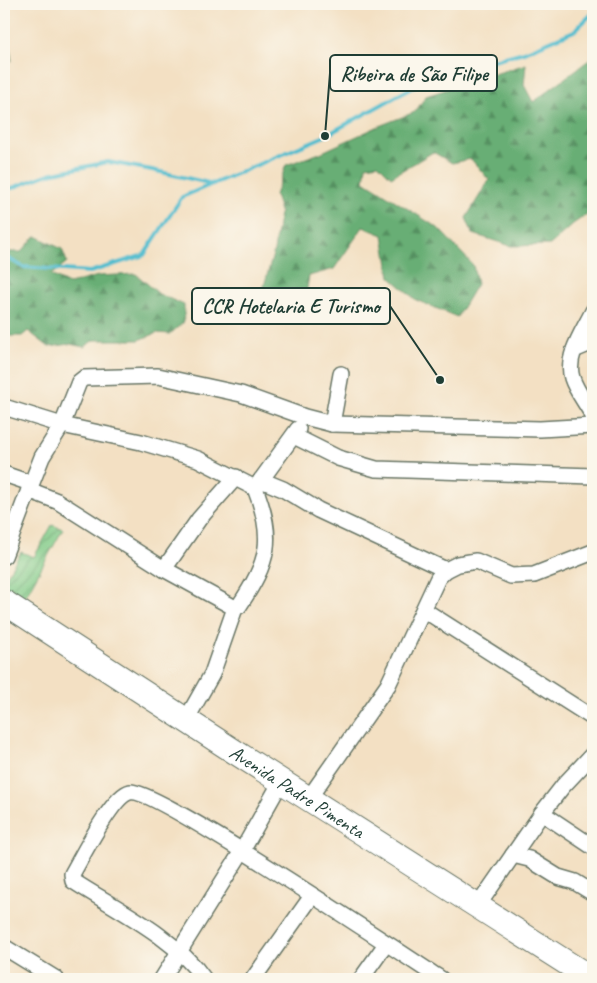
<svg xmlns="http://www.w3.org/2000/svg" width="597" height="983" font-family="Caveat,sans-serif">
  <style>
    .forest { fill: url(#forest-firs); stroke: #447654 }
    .garden { fill: url(#garden-furrows); stroke: #50845e }
    .lines { fill: none; stroke-linecap: round; stroke-linejoin: round }
    .stream { stroke: #54becf; stroke-width: 4 }
    .street-casing { stroke: #697666; stroke-width: 18 }
    .primary-casing { stroke: #697666; stroke-width: 26 }
    .street { stroke: #fff; stroke-width: 15 }
    .primary { stroke: #fff; stroke-width: 24 }
    .labels { text-anchor: middle; dominant-baseline: central; stroke-width: 5; stroke-linejoin: round; paint-order: stroke }
    .street-label { font-size: 20px; fill: #1f3d34; stroke: #fbf7ec }
    .leader { fill: none; stroke: #1f3d34; stroke-width: 2 }
    .callout-dot { fill: #1f3d34; stroke: #fbf7ec; stroke-width: 2 }
    .callout { fill: #fbf7ec; stroke: #1f3d34; stroke-width: 2 }
    .callout-label { font-size: 21px; text-anchor: middle; font-weight: bold; fill: #1f3d34 }
  </style>
  <defs>
    <pattern id="forest-firs" width="22" height="20" patternUnits="userSpaceOnUse" patternTransform="scale(1.25)"><rect width="22" height="20" fill="#68ae74"/><path d="M5 1l3.5 6h-7zM16 11l3.5 6h-7z" fill="#558f60"/></pattern>
    <pattern id="garden-furrows" width="10" height="10" patternUnits="userSpaceOnUse" patternTransform="scale(1.25)"><rect width="10" height="10" fill="#80ca87"/><path d="M-1 1l2-2M0 10L10 0M9 11l2-2" fill="none" stroke="#68a56f"/></pattern>
  </defs>
  <rect width="100%" height="100%" fill="#fbf7ec"/>
  <filter id="ink" filterUnits="userSpaceOnUse"><feTurbulence type="fractalNoise" baseFrequency=".02" numOctaves="2"/><feDisplacementMap in="SourceGraphic" scale="10" xChannelSelector="R" yChannelSelector="G"/><feConvolveMatrix kernelMatrix="1 2 1 2 8 2 1 2 1" color-interpolation-filters="sRGB"/></filter>
  <filter id="wash" filterUnits="userSpaceOnUse"><feTurbulence type="fractalNoise" baseFrequency=".0096" numOctaves="4" result="noise"/><feDisplacementMap in="SourceGraphic" scale="20" xChannelSelector="R" yChannelSelector="G"/><feGaussianBlur stdDeviation="1.12" result="paint"/><feColorMatrix in="noise" values="0 0 0 0 0 0 0 0 0 0 0 0 0 0 0 0 0 1.4 0 .05"/><feComposite in="paint" operator="in"/></filter>
  <g filter="url(#wash)">
    <rect width="100%" height="100%" fill="#f3e0c3"/>
    <g class="forest">
      <path d="M 4,15 L 12,61 L 4,58 Z"/>
      <path d="M 593,57 L 593,210 L 573,224 L 550,245 L 511,246 L 473,234 L 466,218 L 489,180 L 471,159 L 452,163 L 433,152 L 391,177 L 378,164 L 366,166 L 364,181 L 438,228 L 473,265 L 477,284 L 457,317 L 416,300 L 390,277 L 383,235 L 363,227 L 334,269 L 309,276 L 304,306 L 260,300 L 274,251 L 280,211 L 275,195 L 286,165 L 320,153 L 379,126 L 415,112 L 426,96 L 526,64 L 524,85 L 533,102 Z"/>
      <path d="M 36,236 L 62,249 L 67,262 L 51,275 L 69,284 L 98,276 L 136,274 L 159,294 L 184,305 L 184,322 L 170,334 L 157,333 L 139,340 L 94,340 L 84,347 L 70,344 L 49,347 L 28,331 L 22,336 L 4,336 L 4,248 L 6,252 L 21,252 Z"/>
    </g>
    <path class="garden" d="M 52,525 L 63,529 L 24,599 L 4,585 L 4,580 L 21,552 L 34,557 Z"/>
    <g class="lines">
      <g class="stream">
        <path d="M 4,191 L 49,174 L 108,162 L 152,170 L 213,184"/>
        <path d="M 4,256 L 23,267 L 90,272 L 144,255 L 182,197 L 325,136 L 433,76 L 524,52 L 574,31 L 593,13"/>
      </g>
    </g>
  </g>
  <g filter="url(#ink)">
    <g class="lines">
      <defs>
        <g id="street">
          <path d="M 593,311 C 584,330 565,356 572,378 C 576,391 587,404 593,416"/>
          <path d="M 574,350 L 593,342"/>
          <path d="M 4,407 L 62,425 L 79,382 L 84,378 L 158,376 L 241,394 L 305,417 L 332,424 L 540,429 L 593,426"/>
          <path d="M 332,424 L 341,374"/>
          <path d="M 294,436 L 338,458 L 376,469 L 593,476"/>
          <path d="M 4,474 L 30,483"/>
          <path d="M 261,480 L 283,489 L 318,510 L 446,570"/>
          <path d="M 256,487 L 298,429"/>
          <path d="M 29,490 L 42,457 L 62,425 L 141,442 L 198,459 L 255,488 C 275,539 269,561 239,606 L 235,608 L 212,674 L 186,720"/>
          <path d="M 4,556 L 29,490 L 57,501 L 164,569 L 235,608"/>
          <path d="M 164,569 L 199,519 L 236,477"/>
          <path d="M 424,610 L 593,718"/>
          <path d="M 309,798 L 388,685 L 438,578 L 446,570 L 458,564 L 476,561 L 511,576 L 534,575 L 593,552"/>
          <path d="M 542,813 L 593,847"/>
          <path d="M 513,855 L 529,859 L 558,877 L 575,882 L 593,893"/>
          <path d="M 477,907 L 542,813 L 563,786 L 593,754"/>
          <path d="M 4,947 L 56,979"/>
          <path d="M 162,979 L 242,851 L 282,780"/>
          <path d="M 204,979 C 175,937 116,909 73,881 L 72,874 C 82,857 112,796 130,792 C 153,787 404,955 441,979"/>
          <path d="M 253,979 L 312,896"/>
          <path d="M 361,979 L 386,944"/>
        </g>
        <g id="primary">
          <path id="s1" d="M 4,602 L 232,750 L 592,979"/>
        </g>
      </defs>
      <use href="#street" class="street-casing"/>
      <use href="#primary" class="primary-casing"/>
      <use href="#street" class="street"/>
      <use href="#primary" class="primary"/>
    </g>
  </g>
  <g class="labels">
    <g class="street-label">
      <text stroke="none"><textPath href="#s1" startOffset="349">Avenida Padre Pimenta</textPath></text>
    </g>
  </g>
  <path class="leader" d="M325 136L330 73M440 380L390 306"/>
  <g class="callout-dot">
    <circle cx="325" cy="136" r="5"/>
    <circle cx="440" cy="380" r="5"/>
  </g>
  <g class="callout">
    <rect x="330" y="55" width="167" height="36" rx="5"/>
    <rect x="192" y="288" width="198" height="36" rx="5"/>
  </g>
  <g class="callout-label">
    <text x="414" y="81">Ribeira de São Filipe</text>
    <text x="291" y="313">CCR Hotelaria E Turismo</text>
  </g>
  <rect width="597" height="983" fill="none" stroke="#fbf7ec" stroke-width="20"/>
</svg>
